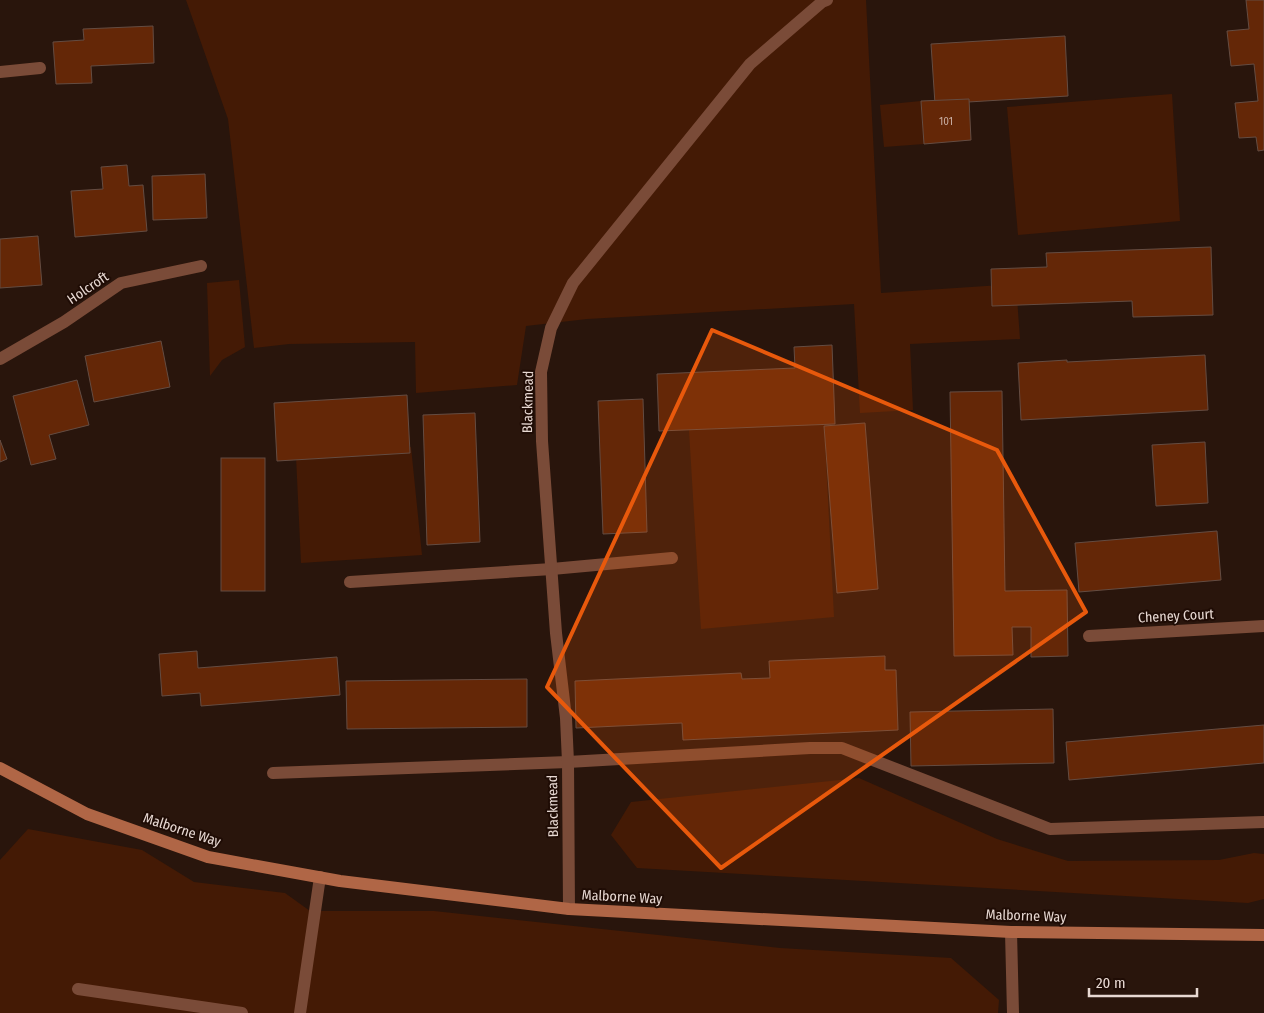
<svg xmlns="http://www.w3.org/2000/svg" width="1264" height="1013" font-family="'Fira Sans Condensed',sans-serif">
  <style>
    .green { fill: #441a05 }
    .building { fill: #642707; stroke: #644c42 }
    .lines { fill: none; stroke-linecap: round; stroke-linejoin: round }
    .lane { stroke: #7a4b38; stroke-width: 12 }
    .street { stroke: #7a4b38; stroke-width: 12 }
    .secondary { stroke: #b06646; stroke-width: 12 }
    .marked { fill: #e8590c; fill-opacity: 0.2; stroke: #e8590c; stroke-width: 4; stroke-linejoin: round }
    .labels { text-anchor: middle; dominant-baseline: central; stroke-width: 4; stroke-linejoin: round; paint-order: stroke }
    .number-label { font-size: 11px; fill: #c7aca0 }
    .street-label { font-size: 14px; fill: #e8d9d3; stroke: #1f0c05 }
  </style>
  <rect width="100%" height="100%" fill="#29150c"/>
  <g class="green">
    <path d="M 186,0 L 866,0 L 881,293 L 1016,284 L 1020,339 L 910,344 L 913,410 L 860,413 L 854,304 L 587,319 L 526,326 L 517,385 L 416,393 L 415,342 L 289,344 L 254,348 L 228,119 Z"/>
    <path d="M 1172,94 L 1180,221 L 1018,235 L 1007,107 Z"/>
    <path d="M 921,101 L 924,144 L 884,147 L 880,105 Z"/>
    <path d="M 239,280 L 245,347 L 222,360 L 210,376 L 207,283 Z"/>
    <path d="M 824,422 L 834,617 L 701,629 L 689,430 Z"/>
    <path d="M 411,447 L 422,555 L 301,563 L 296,456 Z"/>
    <path d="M 859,778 L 997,839 L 1068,861 L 1219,860 L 1254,853 L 1264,854 L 1264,899 L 1248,903 L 637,868 L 611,835 L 631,802 Z"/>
    <path d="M 28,829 L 142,850 L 194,882 L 285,893 L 310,911 L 434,911 L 780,948 L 951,958 L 999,1000 L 998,1013 L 0,1013 L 0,860 Z"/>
  </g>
  <g class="building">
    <path d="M 1246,0 L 1264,0 L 1264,150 L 1258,151 L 1256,137 L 1239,138 L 1235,103 L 1258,101 L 1254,64 L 1231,66 L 1227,31 L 1249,29 Z"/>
    <path d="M 153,26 L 154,63 L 91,66 L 92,83 L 56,84 L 53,42 L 84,40 L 83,29 Z"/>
    <path d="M 1065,36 L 1068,96 L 935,104 L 931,44 Z"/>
    <path d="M 969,99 L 971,140 L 924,144 L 921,101 Z"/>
    <path d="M 127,165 L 129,186 L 143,185 L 147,231 L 75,237 L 71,191 L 103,189 L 101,167 Z"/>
    <path d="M 205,174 L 207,218 L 153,220 L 152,176 Z"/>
    <path d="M 38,236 L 42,285 L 0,288 L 0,239 Z"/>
    <path d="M 1211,247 L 1213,315 L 1133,317 L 1132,301 L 992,306 L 991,269 L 1047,267 L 1046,253 Z"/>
    <path d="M 161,341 L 170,387 L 94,402 L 85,356 Z"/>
    <path d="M 832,345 L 835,424 L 659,431 L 657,374 L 795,368 L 794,347 Z"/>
    <path d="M 1205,355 L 1208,410 L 1021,420 L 1018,363 L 1067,360 L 1067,362 Z"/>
    <path d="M 77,380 L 89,425 L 49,435 L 56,459 L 31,465 L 13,396 Z"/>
    <path d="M 1002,391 L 1005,591 L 1067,590 L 1068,656 L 1031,657 L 1031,627 L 1012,627 L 1013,655 L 954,656 L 950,392 Z"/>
    <path d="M 407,395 L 410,453 L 277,461 L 274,403 Z"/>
    <path d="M 643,399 L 647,532 L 603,534 L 598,401 Z"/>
    <path d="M 475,413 L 480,542 L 427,545 L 423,415 Z"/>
    <path d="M 865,423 L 878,589 L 837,593 L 824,426 Z"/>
    <path d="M 0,440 L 7,459 L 0,462 Z"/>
    <path d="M 1205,442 L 1208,503 L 1156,506 L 1152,445 Z"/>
    <rect x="221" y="458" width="44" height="133"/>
    <path d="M 1217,531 L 1221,580 L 1079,592 L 1075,543 Z"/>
    <path d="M 197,651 L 198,668 L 337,657 L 340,695 L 201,706 L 200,693 L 162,696 L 159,654 Z"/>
    <path d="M 885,656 L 885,670 L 896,670 L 898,730 L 683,740 L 682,723 L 576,728 L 575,681 L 741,673 L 742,679 L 770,678 L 769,661 Z"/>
    <path d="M 527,679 L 527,727 L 347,729 L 346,681 Z"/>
    <path d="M 1053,709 L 1054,763 L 911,766 L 910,712 Z"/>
    <path d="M 1264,725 L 1264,763 L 1069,780 L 1066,742 Z"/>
  </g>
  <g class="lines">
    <g class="lane">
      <path d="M 350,582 L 552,569 L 672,558"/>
      <path d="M 78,989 L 242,1013"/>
      <path d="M 300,1013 L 320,877"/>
    </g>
    <g class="street">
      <path d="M 0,72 L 40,68"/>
      <path d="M 0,359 L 64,322 L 121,283 L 201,266"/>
      <path d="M 1089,636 L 1264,626"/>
      <path d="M 273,773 L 568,762 L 810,748 L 842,748 L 1050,829 L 1264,822"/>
      <path d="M 569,909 L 568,762 L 566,718 L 556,633 L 542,441 L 541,372 L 551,328 L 573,283 L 750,64 L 822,2 L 827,0"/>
      <path d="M 1011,932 L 1013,1013"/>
    </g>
    <path class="secondary" d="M 0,768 L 87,814 L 208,857 L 340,881 L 569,909 L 1011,932 L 1264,935"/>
  </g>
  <path class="marked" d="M 712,330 L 997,450 L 1086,612 L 721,868 L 547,687 Z"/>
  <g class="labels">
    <g class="number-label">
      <text x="946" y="121">101</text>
    </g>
    <g class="street-label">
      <text transform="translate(88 288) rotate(-34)">Holcroft</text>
      <text transform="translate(528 402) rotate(-89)">Blackmead</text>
      <text transform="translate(1176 616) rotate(-3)">Cheney Court</text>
      <text transform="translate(553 806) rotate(-91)">Blackmead</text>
      <text transform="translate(182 830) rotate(18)">Malborne Way</text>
      <text transform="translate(622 897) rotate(3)">Malborne Way</text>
      <text transform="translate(1026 916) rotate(2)">Malborne Way</text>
    </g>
  </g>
  <path d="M1089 988v8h108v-8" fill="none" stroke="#e8d9d3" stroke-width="2.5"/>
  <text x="1096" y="988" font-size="15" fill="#e8d9d3" stroke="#1f0c05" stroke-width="4" paint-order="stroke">20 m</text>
</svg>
